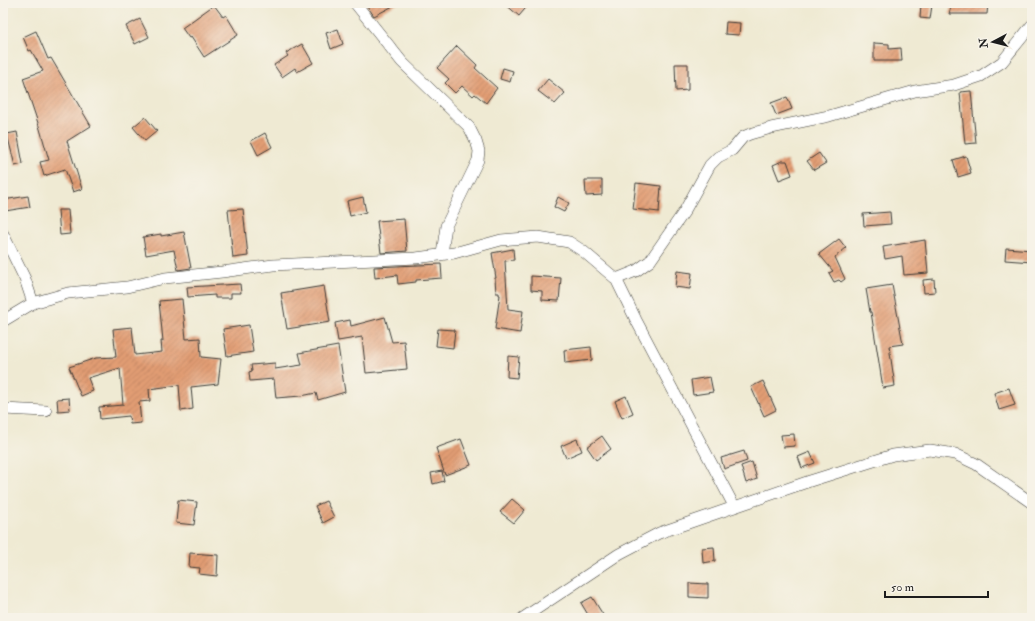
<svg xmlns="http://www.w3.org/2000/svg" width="1035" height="621" font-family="'IM FELL Double Pica',serif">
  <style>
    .building { fill: url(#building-hatch) }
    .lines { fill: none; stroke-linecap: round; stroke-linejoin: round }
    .street-casing { stroke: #3c3b37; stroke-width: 12 }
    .street { stroke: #fff; stroke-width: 11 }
  </style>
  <defs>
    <pattern id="building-hatch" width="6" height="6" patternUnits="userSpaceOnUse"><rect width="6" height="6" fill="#e29d73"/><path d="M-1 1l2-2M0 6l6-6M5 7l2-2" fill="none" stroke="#b67f5e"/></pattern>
  </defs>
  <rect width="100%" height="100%" fill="#f7f3e8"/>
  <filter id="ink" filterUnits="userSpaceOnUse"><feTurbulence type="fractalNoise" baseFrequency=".025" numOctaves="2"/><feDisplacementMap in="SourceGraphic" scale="8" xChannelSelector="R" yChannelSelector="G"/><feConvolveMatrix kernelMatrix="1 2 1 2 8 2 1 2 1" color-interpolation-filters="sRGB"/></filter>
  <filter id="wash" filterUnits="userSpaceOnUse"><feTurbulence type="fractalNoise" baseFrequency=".012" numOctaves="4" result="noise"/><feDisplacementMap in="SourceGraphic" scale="16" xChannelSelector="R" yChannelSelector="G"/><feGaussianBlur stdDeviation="0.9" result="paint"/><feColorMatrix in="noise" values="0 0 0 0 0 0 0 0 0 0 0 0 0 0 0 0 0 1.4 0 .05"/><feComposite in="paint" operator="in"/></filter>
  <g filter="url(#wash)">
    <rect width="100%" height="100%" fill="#efead3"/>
    <g id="blocks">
      <g class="building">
        <path d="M 365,3 L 399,3 L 374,16 Z"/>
        <path d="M 504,3 L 530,3 L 519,16 Z"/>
        <path d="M 952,3 L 988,3 L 987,14 L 949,14 Z"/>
        <path d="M 921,4 L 932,5 L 930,19 L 920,18 Z"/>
        <path d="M 214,5 L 223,17 L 226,15 L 238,35 L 204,57 L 191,37 L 189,38 L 182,28 Z"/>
        <path d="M 140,19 L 149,37 L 135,44 L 126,26 Z"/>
        <path d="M 726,22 L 740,23 L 739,35 L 725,34 Z"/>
        <path d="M 338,29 L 343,44 L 331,49 L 326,33 Z"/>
        <path d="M 36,31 L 48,59 L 51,58 L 91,126 L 67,141 L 82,189 L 73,192 L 65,169 L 44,176 L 40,162 L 49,160 L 40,129 L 23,78 L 43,71 L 31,50 L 29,51 L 23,37 Z"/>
        <path d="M 874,43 L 889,44 L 889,49 L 901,48 L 902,61 L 874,61 Z"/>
        <path d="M 302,44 L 313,63 L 297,72 L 295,68 L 282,77 L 274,65 L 288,56 L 286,53 Z"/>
        <path d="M 457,46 L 477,65 L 475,68 L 497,88 L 486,103 L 475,94 L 473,96 L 462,86 L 455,93 L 445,83 L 449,79 L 437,68 Z"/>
        <path d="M 675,64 L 688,64 L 688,90 L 676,91 Z"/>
        <path d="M 503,68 L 513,71 L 510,82 L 500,79 Z"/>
        <path d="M 548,79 L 565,93 L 555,104 L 538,91 Z"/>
        <path d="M 971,91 L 976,143 L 965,144 L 960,92 Z"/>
        <path d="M 787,97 L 792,109 L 776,115 L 771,103 Z"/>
        <path d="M 145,117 L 157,131 L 145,141 L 133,127 Z"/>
        <path d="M 17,132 L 23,164 L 15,166 L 7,134 Z"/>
        <path d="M 265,133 L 272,147 L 258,155 L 251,141 Z"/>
        <path d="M 819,153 L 826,163 L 814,170 L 807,161 Z"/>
        <path d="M 966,156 L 971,173 L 958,177 L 953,160 Z"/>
        <path d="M 782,161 L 787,161 L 792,175 L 779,180 L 773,165 Z"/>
        <path d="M 585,180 L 602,180 L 602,195 L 586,196 Z"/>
        <path d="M 636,183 L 661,186 L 659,212 L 633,209 Z"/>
        <path d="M 28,196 L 30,207 L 5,211 L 3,200 Z"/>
        <path d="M 363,197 L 366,212 L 350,216 L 347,201 Z"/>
        <path d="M 558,197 L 569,203 L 564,212 L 554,207 Z"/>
        <path d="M 243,209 L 248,256 L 233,258 L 228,210 Z"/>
        <path d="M 58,210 L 68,210 L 70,234 L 60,235 Z"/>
        <path d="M 890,212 L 891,224 L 864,226 L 863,214 Z"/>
        <path d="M 404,219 L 407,251 L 381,253 L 377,221 Z"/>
        <path d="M 184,232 L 191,268 L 178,270 L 174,250 L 146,255 L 143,237 L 161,234 L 161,236 Z"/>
        <path d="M 839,239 L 846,248 L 835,257 L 845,279 L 841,282 L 839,280 L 834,282 L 829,273 L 833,271 L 819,254 Z"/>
        <path d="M 925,240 L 928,273 L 904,275 L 902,256 L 885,259 L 883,247 Z"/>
        <path d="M 1006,248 L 1032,250 L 1032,262 L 1005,260 Z"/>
        <path d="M 513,249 L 514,260 L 505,261 L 508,309 L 523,311 L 520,333 L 495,329 L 500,295 L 499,295 L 499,293 L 496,293 L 495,278 L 496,278 L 492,253 Z"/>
        <path d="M 441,264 L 442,278 L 416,280 L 416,282 L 398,284 L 397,275 L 375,278 L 374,267 Z"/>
        <path d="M 677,271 L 692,273 L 690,289 L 675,287 Z"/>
        <path d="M 531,276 L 561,278 L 559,301 L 542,300 L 542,291 L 531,290 Z"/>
        <path d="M 934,279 L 935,292 L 924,293 L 923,280 Z"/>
        <path d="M 240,284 L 241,293 L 231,293 L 231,298 L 215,298 L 215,295 L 188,297 L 187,287 Z"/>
        <path d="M 892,285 L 903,344 L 889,346 L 895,386 L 883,388 L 871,312 L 870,312 L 866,289 Z"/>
        <path d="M 324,286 L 330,322 L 287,329 L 281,293 Z"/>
        <path d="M 182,299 L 186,339 L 200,338 L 201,357 L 221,359 L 218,384 L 191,387 L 193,409 L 181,411 L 179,385 L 149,389 L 150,401 L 139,402 L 141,423 L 130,424 L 129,416 L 100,419 L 99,407 L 123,405 L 120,368 L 88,378 L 93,391 L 81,396 L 69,367 L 96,358 L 116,357 L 113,329 L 132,327 L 135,355 L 162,352 L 161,341 L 163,341 L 159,301 Z"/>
        <path d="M 385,317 L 392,342 L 404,341 L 407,369 L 366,373 L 362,337 L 338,341 L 335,323 L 350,320 L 351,326 Z"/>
        <path d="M 249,325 L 253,352 L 227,356 L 223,329 Z"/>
        <path d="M 438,329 L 455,330 L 453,348 L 436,346 Z"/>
        <path d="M 338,346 L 345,392 L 318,400 L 316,393 L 301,396 L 276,398 L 274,379 L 250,381 L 249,372 L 252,371 L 251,365 L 275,363 L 275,369 L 302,365 L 299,353 Z"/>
        <path d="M 591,347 L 592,360 L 565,363 L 564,350 Z"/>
        <path d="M 508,356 L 519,357 L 517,378 L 507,377 Z"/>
        <path d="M 710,377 L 713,392 L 693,395 L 691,380 Z"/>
        <path d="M 763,381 L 776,410 L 764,416 L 751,387 Z"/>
        <path d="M 1009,388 L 1015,405 L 999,410 L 994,393 Z"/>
        <path d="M 626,396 L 633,413 L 622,418 L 615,401 Z"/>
        <path d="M 69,398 L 70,410 L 58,411 L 57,399 Z"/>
        <path d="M 794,434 L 795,446 L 783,447 L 781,435 Z"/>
        <path d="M 602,436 L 611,449 L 596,460 L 587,447 Z"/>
        <path d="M 461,439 L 471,465 L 445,475 L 436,448 Z"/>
        <path d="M 577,439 L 582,451 L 566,458 L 561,446 Z"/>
        <path d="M 744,451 L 747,461 L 724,469 L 721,458 Z"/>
        <path d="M 810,452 L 815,463 L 802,468 L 798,457 Z"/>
        <path d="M 752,462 L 757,479 L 746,483 L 741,466 Z"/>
        <path d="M 442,471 L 444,481 L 433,484 L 431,473 Z"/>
        <path d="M 512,499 L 525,510 L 514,523 L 500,512 Z"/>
        <path d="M 178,500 L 197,502 L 194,525 L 176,523 Z"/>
        <path d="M 326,501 L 334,517 L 323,523 L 315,506 Z"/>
        <path d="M 714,547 L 715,561 L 703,563 L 702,548 Z"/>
        <path d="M 190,553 L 218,555 L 217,576 L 199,574 L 200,568 L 189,567 Z"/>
        <path d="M 689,583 L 708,584 L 708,598 L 689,597 Z"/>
        <path d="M 592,597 L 605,618 L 590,618 L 581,603 Z"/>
      </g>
    </g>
  </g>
  <g filter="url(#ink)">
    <use href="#blocks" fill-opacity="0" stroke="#3c3b37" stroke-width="1"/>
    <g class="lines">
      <defs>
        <g id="street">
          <path d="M 355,3 L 402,62 L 469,127 L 476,141 L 479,151 L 478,160 L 446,226 L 442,254"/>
          <path d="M 3,234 L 25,279 L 33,303 L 3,321"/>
          <path d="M 616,279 L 636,271 L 650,261 L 684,212 L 710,165 L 718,157 L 732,150 L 743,137 L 750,134 L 771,128 L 829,116 L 915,91 L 954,85 L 981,76 L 1002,62 L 1032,25"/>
          <path d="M 33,303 L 68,293 L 127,287 L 165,278 L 222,272 L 273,265 L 416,258 L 454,253 L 501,240 L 538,237 L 569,242 L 583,251 L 616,279 L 636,320 L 734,506"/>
          <path d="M 3,409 L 46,411"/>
          <path d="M 523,618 L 619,554 L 659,533 L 810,481 L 893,455 L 930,450 L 955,454 L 976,464 L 1032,503"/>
        </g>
      </defs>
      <use href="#street" class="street-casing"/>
      <use href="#street" class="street"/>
    </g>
  </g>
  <rect width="1035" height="621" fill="none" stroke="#f7f3e8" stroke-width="16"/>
  <g transform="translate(993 42) rotate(263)" stroke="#f7f3e8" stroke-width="3" paint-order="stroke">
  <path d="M0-3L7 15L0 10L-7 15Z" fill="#1c1c1c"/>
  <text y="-6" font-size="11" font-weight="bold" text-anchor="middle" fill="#1c1c1c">N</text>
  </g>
  <path d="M885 591v6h103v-6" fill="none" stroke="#1c1c1c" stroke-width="2"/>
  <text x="891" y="591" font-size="12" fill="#1c1c1c" stroke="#f7f3e8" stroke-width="3" paint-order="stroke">50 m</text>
</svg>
